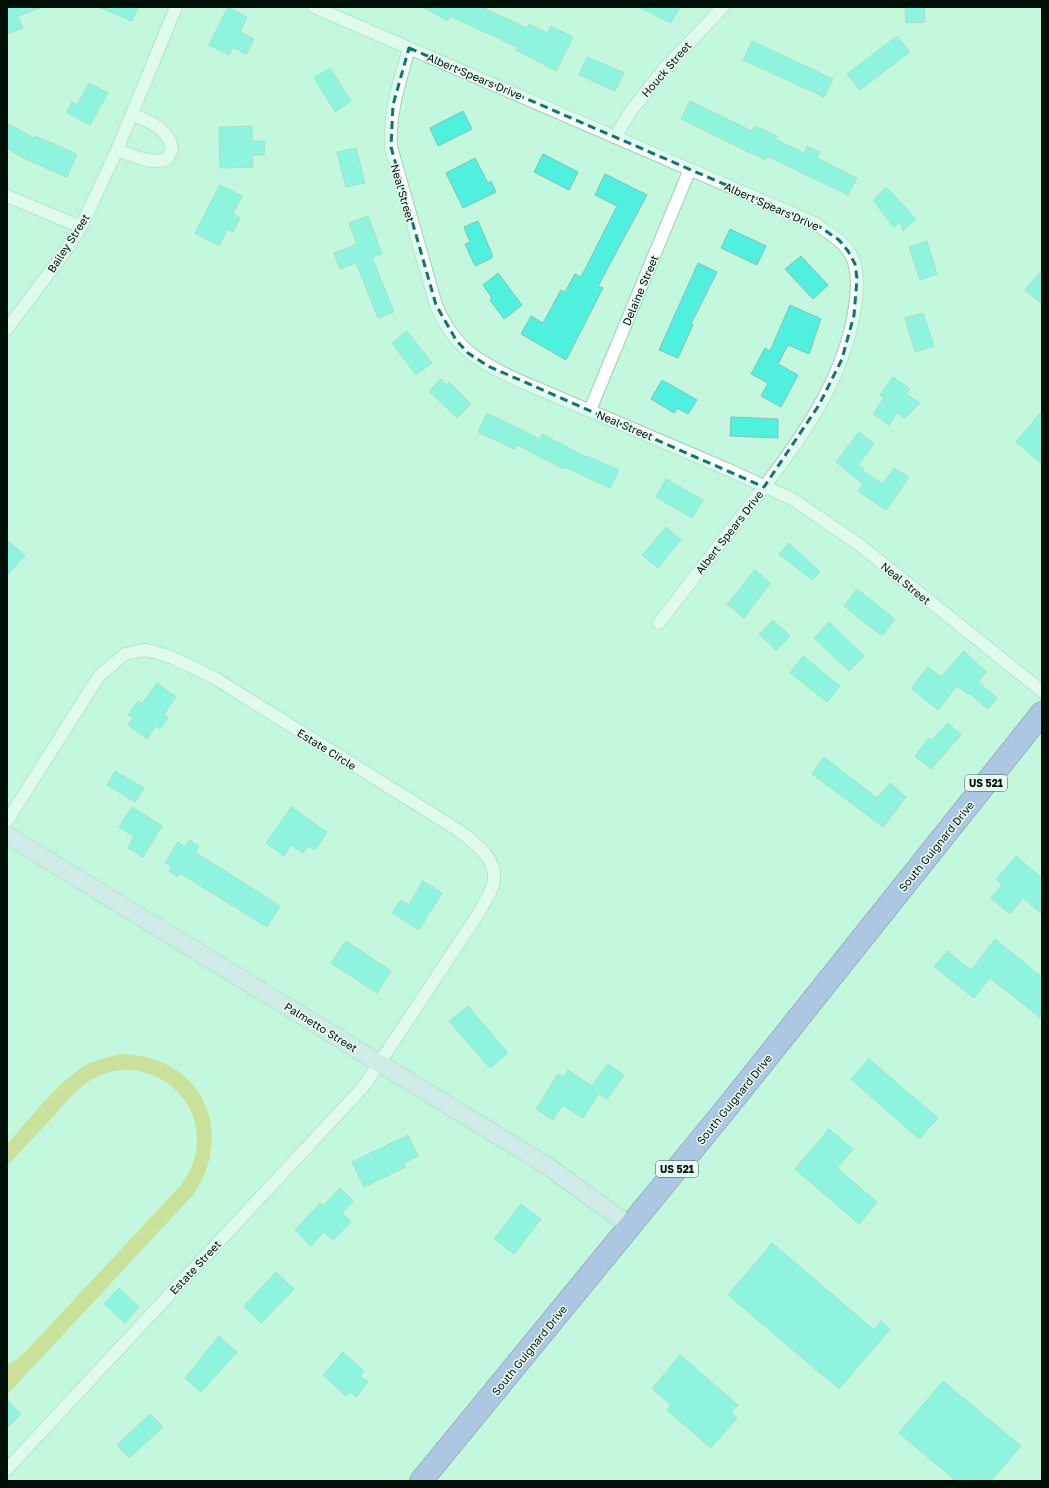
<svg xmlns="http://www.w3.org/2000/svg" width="1049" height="1488" font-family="'Golos Text',sans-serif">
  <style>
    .green { fill: #d2c64a }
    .building { fill: #50f0de; stroke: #85c2b8 }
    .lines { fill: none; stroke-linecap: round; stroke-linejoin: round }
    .street-casing { stroke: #9cd0b7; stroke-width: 14 }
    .secondary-casing { stroke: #9cd0b7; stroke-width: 19 }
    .highway-casing { stroke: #5e6198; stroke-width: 24 }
    .street { stroke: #fff; stroke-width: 12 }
    .secondary { stroke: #deddf7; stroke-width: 17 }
    .highway { stroke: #908de5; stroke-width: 22 }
    .marked { fill: none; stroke: #0f766e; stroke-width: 3; stroke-dasharray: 8 5; stroke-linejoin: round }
    .labels { text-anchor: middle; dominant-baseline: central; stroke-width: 3; stroke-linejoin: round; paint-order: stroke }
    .shield { fill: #e8fdf3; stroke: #46564e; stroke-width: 1 }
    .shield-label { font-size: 10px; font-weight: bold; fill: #000f08 }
    .street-label { font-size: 11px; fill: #000f08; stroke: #e8fdf3 }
  </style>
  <rect width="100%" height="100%" fill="#c3f8df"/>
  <path class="green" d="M 123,1054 C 134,1055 146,1056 156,1060 C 215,1081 227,1147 193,1195 L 7,1395 L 7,1365 L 19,1358 L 29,1348 L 181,1185 C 191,1171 198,1156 197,1137 C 196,1088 142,1056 98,1076 C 79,1085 66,1102 53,1117 C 37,1133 22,1150 7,1166 L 7,1144 C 29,1120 62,1076 90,1063 C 101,1058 112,1056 123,1054 Z"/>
  <g class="building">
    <path d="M 7,7 L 40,7 L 40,8 L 18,16 L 23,28 L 7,34 Z"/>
    <path d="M 99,7 L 138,7 L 132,21 Z"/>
    <path d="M 228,7 L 247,17 L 240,32 L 254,39 L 246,54 L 233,47 L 229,55 L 209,45 Z"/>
    <path d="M 423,7 L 481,7 L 527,28 L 529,24 L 547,33 L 551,26 L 573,37 L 556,71 L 516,50 L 517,47 L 450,16 L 448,21 Z"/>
    <path d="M 639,7 L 680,7 L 671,23 Z"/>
    <path d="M 905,7 L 924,7 L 925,22 L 906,23 Z"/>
    <path d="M 897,36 L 910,52 L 860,90 L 847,74 Z"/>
    <path d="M 752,41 L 833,79 L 824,97 L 743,60 Z"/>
    <path d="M 587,57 L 624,73 L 615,91 L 579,75 Z"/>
    <path d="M 330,68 L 351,101 L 335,112 L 314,78 Z"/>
    <path d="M 89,83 L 108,93 L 90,125 L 66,112 L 72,102 L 77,105 Z"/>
    <path d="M 690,101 L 752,131 L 755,126 L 777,136 L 775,139 L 804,153 L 807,146 L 820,152 L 817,158 L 857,178 L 848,195 L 767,156 L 765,160 L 681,119 Z"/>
    <path d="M 463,111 L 472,129 L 438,146 L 430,128 Z"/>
    <path d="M 7,123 L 34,138 L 35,136 L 77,154 L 67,177 L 25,159 L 7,148 Z"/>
    <path d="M 252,126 L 252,141 L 265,141 L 264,155 L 252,155 L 253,167 L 220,168 L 219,127 Z"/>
    <path d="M 356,148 L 365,183 L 346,187 L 337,152 Z"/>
    <path d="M 543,154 L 578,172 L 569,190 L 534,172 Z"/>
    <path d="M 475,158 L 488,183 L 491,181 L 496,192 L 463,208 L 446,173 Z"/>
    <path d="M 605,174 L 647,195 L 598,286 L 603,288 L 566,360 L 521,334 L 531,316 L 543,323 L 561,290 L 565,292 L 575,274 L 581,277 L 617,206 L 595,195 Z"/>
    <path d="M 220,185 L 242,196 L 233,214 L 240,218 L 233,232 L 228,229 L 219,246 L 195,233 Z"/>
    <path d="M 886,187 L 916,219 L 903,231 L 900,222 L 894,228 L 873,200 Z"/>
    <path d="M 368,216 L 382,254 L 372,257 L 394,312 L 378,318 L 356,263 L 340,269 L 334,253 L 357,244 L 349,223 Z"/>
    <path d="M 478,221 L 492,254 L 492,258 L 475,266 L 465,244 L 470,242 L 464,227 Z"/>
    <path d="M 730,229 L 766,246 L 757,265 L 721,248 Z"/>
    <path d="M 927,241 L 937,274 L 920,280 L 909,247 Z"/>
    <path d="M 801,256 L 828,285 L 813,299 L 785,269 Z"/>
    <path d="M 698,263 L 717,272 L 691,324 L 693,325 L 678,358 L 659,350 Z"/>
    <path d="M 1042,270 L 1042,304 L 1025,290 Z"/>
    <path d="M 498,273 L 522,305 L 504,319 L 490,300 L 492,298 L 483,285 Z"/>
    <path d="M 790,305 L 821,319 L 809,354 L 788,345 L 778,364 L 798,375 L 781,407 L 761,396 L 768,383 L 751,374 L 765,348 L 770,351 Z"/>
    <path d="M 923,313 L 934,346 L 915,352 L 905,318 Z"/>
    <path d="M 407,331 L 432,363 L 416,375 L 392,343 Z"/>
    <path d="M 893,377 L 910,389 L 906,394 L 920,403 L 905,418 L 897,413 L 889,425 L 873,414 L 884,398 L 880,395 Z"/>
    <path d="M 441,379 L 446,385 L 449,382 L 471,404 L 457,418 L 429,391 Z"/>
    <path d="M 662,380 L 697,400 L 688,414 L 677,408 L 674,413 L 651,399 Z"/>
    <path d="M 1042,411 L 1042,464 L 1016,442 Z"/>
    <path d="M 487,413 L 540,439 L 542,434 L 586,457 L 587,456 L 619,470 L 610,488 L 565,467 L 564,469 L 517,445 L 514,449 L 478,432 Z"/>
    <path d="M 731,417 L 778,419 L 778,438 L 730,436 Z"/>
    <path d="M 859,432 L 874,444 L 858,465 L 864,469 L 863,471 L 883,484 L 894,468 L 909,477 L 886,510 L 858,491 L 863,484 L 836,462 Z"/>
    <path d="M 666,479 L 703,500 L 692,518 L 656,497 Z"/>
    <path d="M 666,527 L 681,540 L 658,568 L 642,555 Z"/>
    <path d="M 7,540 L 25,555 L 7,576 Z"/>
    <path d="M 789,543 L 820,572 L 812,580 L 779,554 Z"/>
    <path d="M 755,570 L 770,583 L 744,618 L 727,604 Z"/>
    <path d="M 857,589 L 895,619 L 882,636 L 844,606 Z"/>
    <path d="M 773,620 L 790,636 L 776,650 L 759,634 Z"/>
    <path d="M 829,622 L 864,656 L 849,671 L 814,638 Z"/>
    <path d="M 964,651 L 986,672 L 978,682 L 997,698 L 988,709 L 969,693 L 967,694 L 957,686 L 938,710 L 911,688 L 928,667 L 941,677 Z"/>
    <path d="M 803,656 L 840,686 L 827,702 L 790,673 Z"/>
    <path d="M 157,683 L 176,697 L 164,714 L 168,718 L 160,729 L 156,726 L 147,739 L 128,725 L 133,718 L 128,715 L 138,701 L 142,704 Z"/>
    <path d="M 948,723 L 961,735 L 931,769 L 915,756 L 929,738 L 932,740 Z"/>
    <path d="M 824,757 L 877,798 L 890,783 L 906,797 L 883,827 L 812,774 Z"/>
    <path d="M 115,771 L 144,788 L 135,802 L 107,785 Z"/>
    <path d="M 132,807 L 162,826 L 143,857 L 128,848 L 134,837 L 119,827 Z"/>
    <path d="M 291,807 L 327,832 L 315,850 L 308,846 L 303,853 L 291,845 L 284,856 L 266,843 Z"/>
    <path d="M 190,840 L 199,846 L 195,852 L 280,906 L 267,927 L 180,873 L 178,877 L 169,871 L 172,867 L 165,863 L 178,842 L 185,847 Z"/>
    <path d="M 1016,856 L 1042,878 L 1042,914 L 1023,898 L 1010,914 L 991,898 L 1002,885 L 996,879 Z"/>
    <path d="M 423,881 L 442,893 L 419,930 L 392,913 L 401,900 L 409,905 Z"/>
    <path d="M 995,939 L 1042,977 L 1042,1019 L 990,978 L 974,998 L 934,967 L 947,951 L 971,970 Z"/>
    <path d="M 346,941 L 391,971 L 377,993 L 331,963 Z"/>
    <path d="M 468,1006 L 508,1053 L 490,1068 L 449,1021 Z"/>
    <path d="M 869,1059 L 938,1118 L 919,1139 L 851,1079 Z"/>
    <path d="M 608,1064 L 624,1075 L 607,1099 L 599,1093 L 583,1118 L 563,1105 L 553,1120 L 536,1109 L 558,1074 L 563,1077 L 568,1070 L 592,1086 Z"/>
    <path d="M 829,1129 L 853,1149 L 837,1168 L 877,1202 L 859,1224 L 795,1169 Z"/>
    <path d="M 408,1135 L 418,1156 L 404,1163 L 406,1167 L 364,1187 L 352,1162 Z"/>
    <path d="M 340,1188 L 353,1201 L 342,1213 L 351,1222 L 333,1240 L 324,1232 L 311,1246 L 295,1230 L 320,1203 L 323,1206 Z"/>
    <path d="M 521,1204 L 541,1219 L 514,1254 L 494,1239 Z"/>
    <path d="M 772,1243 L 874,1330 L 881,1321 L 890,1329 L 839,1389 L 728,1295 Z"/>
    <path d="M 276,1272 L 294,1289 L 261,1323 L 244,1306 Z"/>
    <path d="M 119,1288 L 139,1307 L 125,1323 L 104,1304 Z"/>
    <path d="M 219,1336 L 237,1352 L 201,1392 L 185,1378 Z"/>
    <path d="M 343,1352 L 364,1371 L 360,1376 L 368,1382 L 356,1397 L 350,1392 L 346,1396 L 323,1375 Z"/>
    <path d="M 680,1355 L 738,1405 L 731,1413 L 737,1418 L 711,1448 L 667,1410 L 671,1405 L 652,1389 Z"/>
    <path d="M 943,1381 L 1021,1446 L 991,1481 L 956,1481 L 899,1433 Z"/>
    <path d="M 7,1400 L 21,1414 L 7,1428 Z"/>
    <path d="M 150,1414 L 163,1427 L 129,1458 L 117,1445 Z"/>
  </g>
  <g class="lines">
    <defs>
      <g id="street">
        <path d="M 314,7 L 814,223 C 830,233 850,245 855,265 C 858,279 857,294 855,307 C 843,392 783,462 733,527 C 708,559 684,591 659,623"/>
        <path d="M 409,48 C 400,81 389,112 391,147 L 436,305 C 455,349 478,362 520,381 L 729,470 L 792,499 L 857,543 L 1042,691"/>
        <path d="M 615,137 L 631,111 L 663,70 L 723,7"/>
        <path d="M 117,150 C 133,155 150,165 167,159 L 172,149 C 169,128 149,122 132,114"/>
        <path d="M 7,196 L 81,227"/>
        <path d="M 7,329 L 67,249 L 81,227 L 117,150 L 176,7"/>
        <path d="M 590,410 L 690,169"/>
        <path d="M 7,821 L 92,687 L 100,675 L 125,654 L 144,650 L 155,652 L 171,657 L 213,677 L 458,830 C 475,843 500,860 493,885 C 490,894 484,903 480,911 L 364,1086 L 7,1469"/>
      </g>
      <path id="secondary" d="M 7,835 L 549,1167 L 630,1226"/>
      <path id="highway" d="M 421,1481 L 725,1110 L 1042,713"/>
    </defs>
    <use href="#street" class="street-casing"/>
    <use href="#secondary" class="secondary-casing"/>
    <use href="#highway" class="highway-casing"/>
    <use href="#street" class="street"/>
    <use href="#secondary" class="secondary"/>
    <use href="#highway" class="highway"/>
  </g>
  <path d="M0 0H1049V1488H0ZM 409,48 L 814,223 L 839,240 L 848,251 L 855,264 L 857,279 L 854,315 L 842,359 L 819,405 L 764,487 L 488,366 L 468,353 L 456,340 L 436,305 L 391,147 L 393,105 Z" fill="#c3f8df" fill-opacity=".55" fill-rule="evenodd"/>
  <path class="marked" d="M 409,48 L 814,223 L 839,240 L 848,251 L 855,264 L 857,279 L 854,315 L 842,359 L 819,405 L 764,487 L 488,366 L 468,353 L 456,340 L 436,305 L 391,147 L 393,105 Z"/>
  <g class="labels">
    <g class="shield">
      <rect x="965" y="775" width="42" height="16" rx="3"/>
      <rect x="656" y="1161" width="42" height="16" rx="3"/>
    </g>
    <g class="shield-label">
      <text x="986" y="783">US 521</text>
      <text x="677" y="1169">US 521</text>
    </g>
    <g class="street-label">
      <text transform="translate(666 69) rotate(-49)">Houck Street</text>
      <text transform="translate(475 76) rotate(23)">Albert Spears Drive</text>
      <text transform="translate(403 193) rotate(74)">Neal Street</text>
      <text transform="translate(772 206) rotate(24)">Albert Spears Drive</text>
      <text transform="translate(68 243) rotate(-57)">Bailey Street</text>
      <text transform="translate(640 290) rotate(-67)">Delaine Street</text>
      <text transform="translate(625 425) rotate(23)">Neal Street</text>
      <text transform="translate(729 532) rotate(-52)">Albert Spears Drive</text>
      <text transform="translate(906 583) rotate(39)">Neal Street</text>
      <text transform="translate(327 749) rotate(32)">Estate Circle</text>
      <text transform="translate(936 846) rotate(-51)">South Guignard Drive</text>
      <text transform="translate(321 1027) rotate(32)">Palmetto Street</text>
      <text transform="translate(734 1099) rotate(-51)">South Guignard Drive</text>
      <text transform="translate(195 1267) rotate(-47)">Estate Street</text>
      <text transform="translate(529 1350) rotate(-51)">South Guignard Drive</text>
    </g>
  </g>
  <rect width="1049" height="1488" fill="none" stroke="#000f08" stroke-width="16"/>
</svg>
